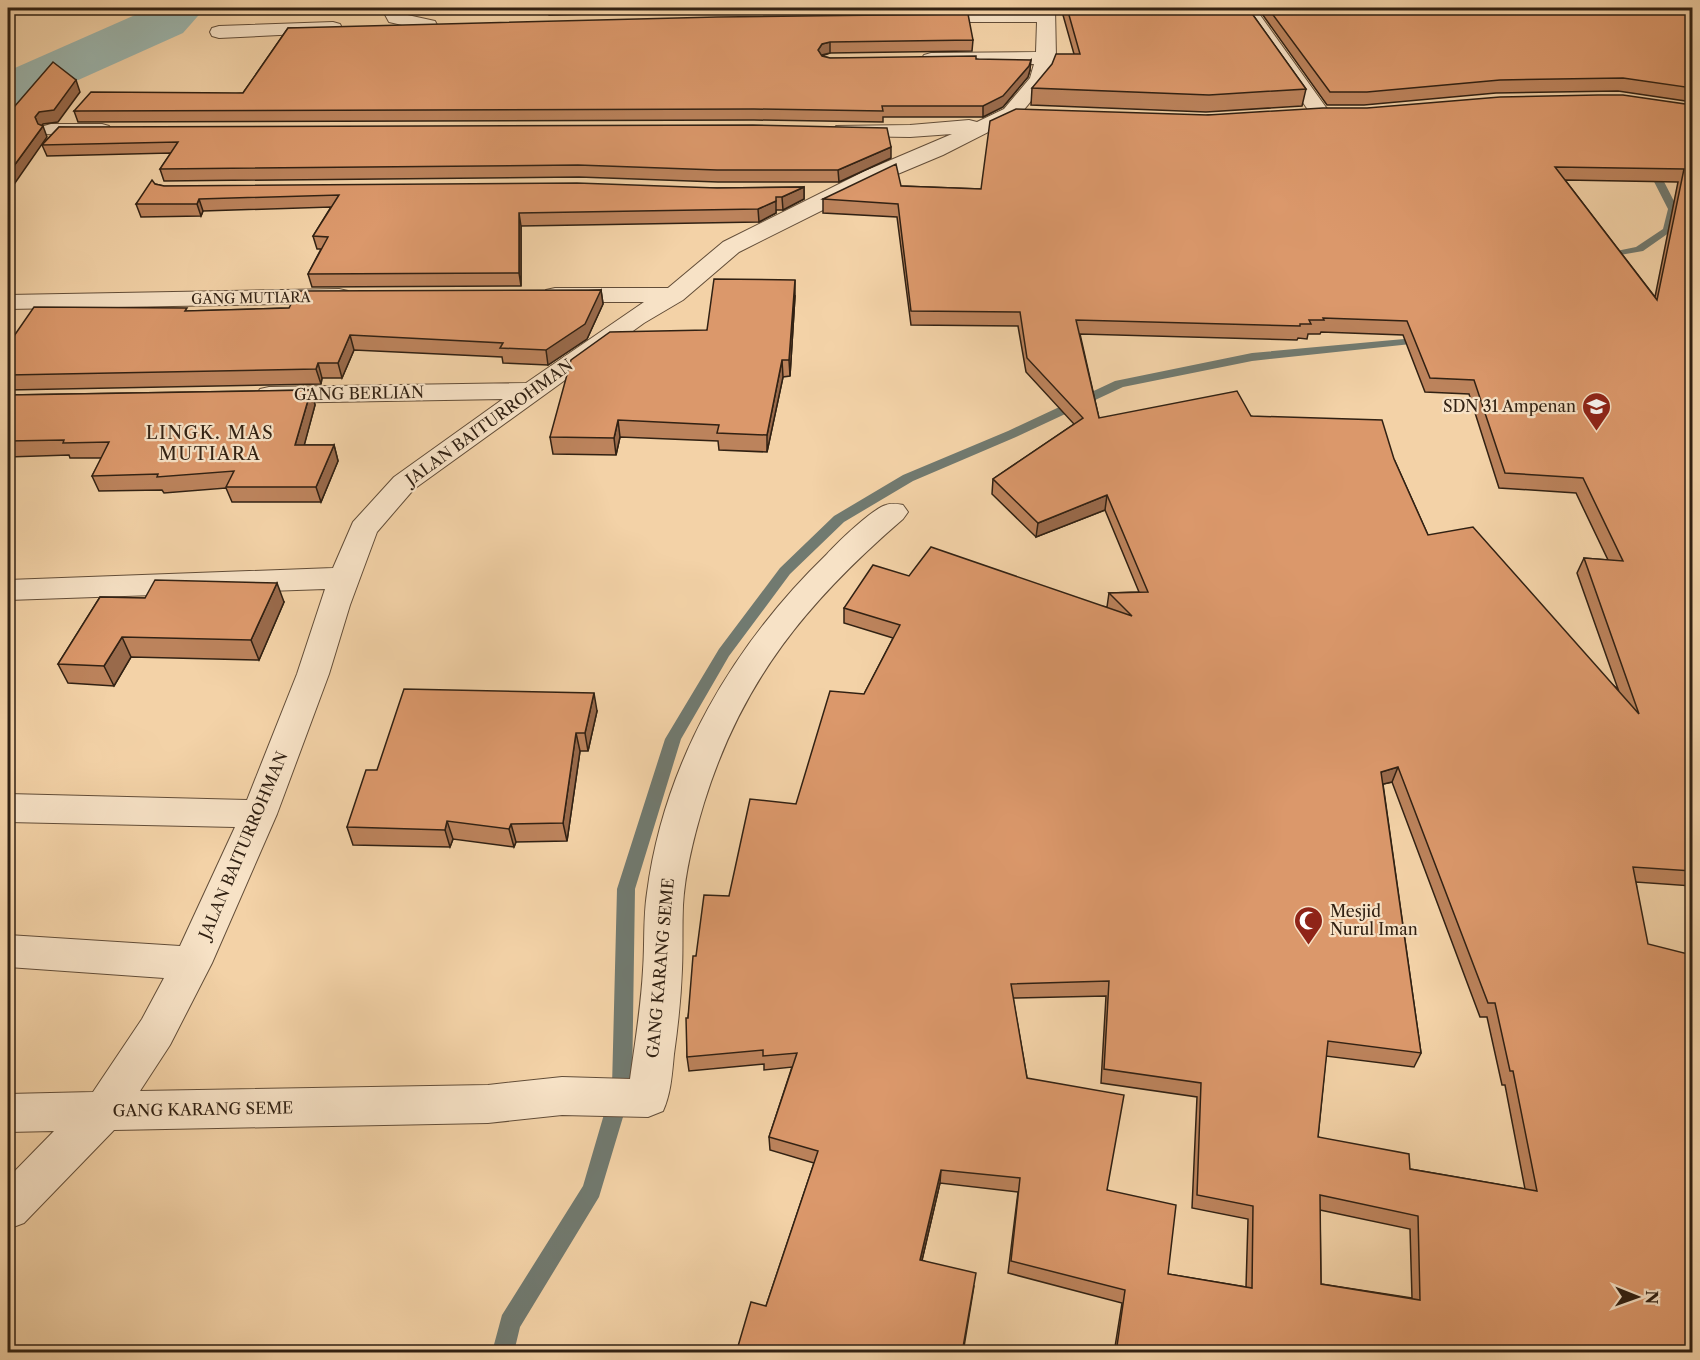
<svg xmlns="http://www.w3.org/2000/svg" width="1700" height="1360" font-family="'Libre Caslon Text',serif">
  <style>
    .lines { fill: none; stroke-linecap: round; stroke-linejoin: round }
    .stream { fill: #717a70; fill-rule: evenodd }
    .river { fill: #9cb6ae; fill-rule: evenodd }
    .minor-casing { stroke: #624d38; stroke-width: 2 }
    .minor { fill: #f7e2c6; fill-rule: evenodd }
    .wall { fill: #bc835c; stroke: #312113; stroke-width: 1.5; fill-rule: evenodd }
    .shaded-wall { fill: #996a4b; stroke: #312113; stroke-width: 1.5 }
    .building { fill: #db986b; stroke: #312113; stroke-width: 1.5; fill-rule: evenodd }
    .labels { text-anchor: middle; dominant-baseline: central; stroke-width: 4.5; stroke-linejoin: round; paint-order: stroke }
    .far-street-label { font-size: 14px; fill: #312113; stroke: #f7e2c6 }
    .street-label { font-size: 16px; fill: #312113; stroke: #f7e2c6 }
    .poi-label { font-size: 16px; fill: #312113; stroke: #f7e2c6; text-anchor: end }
    .neighbourhood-label { font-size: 18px; letter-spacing: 1.5px; fill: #312113; stroke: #f7e2c6 }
  </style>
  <rect width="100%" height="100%" fill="#f3d2a7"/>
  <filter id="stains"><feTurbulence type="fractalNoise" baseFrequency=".00333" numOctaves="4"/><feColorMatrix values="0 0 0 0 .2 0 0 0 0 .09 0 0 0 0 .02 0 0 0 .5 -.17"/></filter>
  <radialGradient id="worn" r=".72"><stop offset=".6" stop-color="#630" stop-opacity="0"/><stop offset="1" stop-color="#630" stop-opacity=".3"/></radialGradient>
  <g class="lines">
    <g class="stream">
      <path d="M 1651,163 L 1656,166 L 1678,209 L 1673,230 L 1643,251 L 1597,259 L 1597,255 L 1636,247 L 1663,229 L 1668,209 L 1646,166 Z"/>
      <path d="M 1426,337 L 1432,340 L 1430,342 L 1252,361 L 1123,387 L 1016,437 L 913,481 L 844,522 L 790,574 L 729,656 L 681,739 L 635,889 L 632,1087 L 599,1197 L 520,1327 L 514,1352 L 492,1352 L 502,1315 L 583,1186 L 612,1087 L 617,889 L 665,739 L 719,649 L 780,568 L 834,516 L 903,475 L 1008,431 L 1115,381 L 1252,353 Z"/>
    </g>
    <path class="river" d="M 151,8 L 205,8 L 183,33 L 27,103 L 8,107 L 8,71 Z"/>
    <defs>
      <g id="minor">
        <path d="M 384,8 L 402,8 L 403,14 L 435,21 L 437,25 L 435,29 L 428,31 L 389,22 L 383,11 Z"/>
        <path d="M 1037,8 L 1055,8 L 1056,58 L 1049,79 L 1018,117 L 943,155 L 881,181 L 739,252 L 683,300 L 644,323 L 414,489 L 377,532 L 350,605 L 329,674 L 277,814 L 212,963 L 170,1045 L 140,1091 L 488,1085 L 562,1077 L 630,1079 C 635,1043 641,1007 643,970 C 645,945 643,919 647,893 C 664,762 733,645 827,554 C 838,542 872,509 886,505 C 892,503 897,504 903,505 L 908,512 L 903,519 C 808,601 742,680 704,803 C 694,836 685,871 683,905 C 682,926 683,947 682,969 C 681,997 678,1026 674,1054 C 672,1074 671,1093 663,1111 L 648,1117 L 562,1115 L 488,1123 L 114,1130 L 24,1223 L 8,1229 L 8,1178 L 54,1131 L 8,1132 L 8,1094 L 93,1092 L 142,1019 L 164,978 L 8,967 L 8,935 L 180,946 L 235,827 L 8,822 L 8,794 L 247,800 L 297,674 L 325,589 L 8,600 L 8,580 L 333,568 L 353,522 L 394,477 L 503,399 L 269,403 L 260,401 L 256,395 L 260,389 L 269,387 L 526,383 L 644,302 L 555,302 L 546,300 L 543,295 L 546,290 L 555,288 L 668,288 L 723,242 L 865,171 L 952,134 L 910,137 L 843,136 L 836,134 L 833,130 L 836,126 L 910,125 L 969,120 L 977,122 L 1004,109 L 1030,78 L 1034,64 L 931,65 L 924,63 L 921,59 L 924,55 L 931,53 L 1036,52 L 1037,22 L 924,22 L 917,20 L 915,16 L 917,12 L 1037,10 Z"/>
        <path d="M 1237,8 L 1255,8 L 1330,113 L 1327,117 L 1320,119 L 1313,117 Z"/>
        <path d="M 333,22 L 340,24 L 342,28 L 340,32 L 219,38 L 212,36 L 210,32 L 212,28 L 219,26 Z"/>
        <path d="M 51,124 L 102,124 L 109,126 L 112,130 L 109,134 L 102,136 L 44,134 L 41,130 L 44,126 Z"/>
        <path d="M 339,289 L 348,291 L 351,296 L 348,301 L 339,303 L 8,309 L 8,295 Z"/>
      </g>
    </defs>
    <use href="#minor" class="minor-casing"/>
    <use href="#minor" class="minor"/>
  </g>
  <g class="wall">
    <path d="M 548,8 L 964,8 L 964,9 L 718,11 L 549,15 Z"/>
    <path d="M 1061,8 L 1248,8 L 1306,89 L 1302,106 L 1206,112 L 1031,105 L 1032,88 L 1074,54 Z"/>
    <path d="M 1260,8 L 1692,8 L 1692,103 L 1692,102 L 1618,91 L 1496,93 L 1364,105 L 1327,105 L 1260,11 Z"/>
    <path d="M 288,28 L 973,40 L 972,51 L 830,53 L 822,56 L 830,58 L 976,59 L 1030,70 L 1028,77 L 1003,107 L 983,117 L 883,117 L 883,122 L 754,120 L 78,122 L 74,111 L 243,93 Z"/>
    <path d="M 1692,105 L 1692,886 L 1636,882 L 1692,1353 L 1114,1353 L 1122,1303 L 1008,1273 L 1018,1192 L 940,1183 L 922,1260 L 974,1286 L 963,1353 L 736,1353 L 766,1306 L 814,1163 L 770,1150 L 769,1137 L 792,1067 L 764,1070 L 764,1064 L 689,1071 L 687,1057 L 688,1018 L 696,956 L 729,896 L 796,804 L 864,694 L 893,638 L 844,623 L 844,608 L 909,576 L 1107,607 L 1109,593 L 1139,592 L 1105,510 L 1036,537 L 992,494 L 993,479 L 1074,424 L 1026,372 L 1018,326 L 911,325 L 897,217 L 823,213 L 823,199 L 901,186 L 981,189 L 1208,115 ZM 1565,180 L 1678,182 L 1655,297 ZM 1321,332 L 1403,335 L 1425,392 L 1469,394 L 1499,488 L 1576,493 L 1608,560 L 1584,558 L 1577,573 L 1618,689 L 1428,535 L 1394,459 L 1251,416 L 1099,418 L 1080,334 L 1297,340 L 1298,338 L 1307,339 L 1308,334 L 1320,334 ZM 1392,782 L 1480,1017 L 1487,1017 L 1502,1085 L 1505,1085 L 1525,1189 L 1410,1169 L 1318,1137 L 1326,1056 L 1414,1067 L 1421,1053 L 1383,784 ZM 1106,996 L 1101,1083 L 1197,1097 L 1192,1208 L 1248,1219 L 1246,1287 L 1168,1274 L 1027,1078 L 1013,998 ZM 1320,1210 L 1410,1229 L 1412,1298 L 1321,1284 Z"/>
    <path d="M 59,127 L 891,158 L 839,182 L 718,182 L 579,177 L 164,181 L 160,169 L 171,153 L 47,156 L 42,145 Z"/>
    <path d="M 155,184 L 164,186 L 717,188 L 804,187 L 804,199 L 783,210 L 776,210 L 776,213 L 759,222 L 521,226 L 521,286 L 312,287 L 308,274 L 321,249 L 317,249 L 313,236 L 331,207 L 203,211 L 201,216 L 141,217 L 136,204 Z"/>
    <path d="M 601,290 L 603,304 L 587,339 L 548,365 L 503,363 L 502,357 L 354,350 L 342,378 L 322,378 L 321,384 L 8,390 L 8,337 L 189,311 L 289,308 Z"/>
    <path d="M 795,296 L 790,376 L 783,377 L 767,452 L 719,450 L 718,441 L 620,437 L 616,455 L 553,454 L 550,437 L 707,330 Z"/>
    <path d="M 311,390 L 315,405 L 304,445 L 334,445 L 338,461 L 321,502 L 232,502 L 226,488 L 164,493 L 162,490 L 99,491 L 92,476 L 102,458 L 70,458 L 69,455 L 8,457 L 8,395 Z"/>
    <path d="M 100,597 L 284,602 L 259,660 L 131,657 L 114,686 L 68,683 L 58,664 Z"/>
    <path d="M 597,711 L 588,751 L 580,751 L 567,841 L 516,842 L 514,847 L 453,839 L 450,847 L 353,845 L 347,827 L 377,770 Z"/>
  </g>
  <g class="shaded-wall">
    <path d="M 830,42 L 830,53 L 822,55 L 818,61 L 818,50 L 822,44 Z"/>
    <path d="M 1031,60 L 1030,70 L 1028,77 L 1003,107 L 983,117 L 983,106 Z"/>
    <path d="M 76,80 L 80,92 L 58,122 L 43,124 L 39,129 L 35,117 L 39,112 Z"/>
    <path d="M 43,126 L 47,137 L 8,193 L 8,174 Z"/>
    <path d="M 891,147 L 891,158 L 839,182 L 838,170 Z"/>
    <path d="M 804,187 L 804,199 L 783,210 L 782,197 Z"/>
    <path d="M 199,199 L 203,211 L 201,216 L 197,204 Z"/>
    <path d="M 776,201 L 776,213 L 759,222 L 758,209 Z"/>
    <path d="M 519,213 L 521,226 L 521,286 L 519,273 Z"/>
    <path d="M 795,280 L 795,296 L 790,376 L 789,360 Z"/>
    <path d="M 601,290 L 603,304 L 587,339 L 548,365 L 546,350 Z"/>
    <path d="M 350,335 L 354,350 L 342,378 L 338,363 Z"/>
    <path d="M 782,360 L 783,377 L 767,452 L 767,435 Z"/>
    <path d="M 318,363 L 322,378 L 321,384 L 316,369 Z"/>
    <path d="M 311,390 L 315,405 L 300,461 L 295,445 Z"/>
    <path d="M 618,420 L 620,437 L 616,455 L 614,438 Z"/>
    <path d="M 334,445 L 338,461 L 321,502 L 316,487 Z"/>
    <path d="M 1107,495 L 1105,510 L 1036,537 L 1038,523 Z"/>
    <path d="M 277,583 L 284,602 L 259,660 L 251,640 Z"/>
    <path d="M 122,637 L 131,657 L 114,686 L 104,666 Z"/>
    <path d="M 594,693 L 597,711 L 588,751 L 585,733 Z"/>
    <path d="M 576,733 L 580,751 L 567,841 L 563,823 Z"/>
    <path d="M 1398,767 L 1392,782 L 1375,786 L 1381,772 Z"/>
    <path d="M 447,821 L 453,839 L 450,847 L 445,830 Z"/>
    <path d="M 511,824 L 516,842 L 514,847 L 509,829 Z"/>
    <path d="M 941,1170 L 940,1183 L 919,1273 L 920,1260 Z"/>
  </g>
  <g class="building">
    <path d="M 1067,8 L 1248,8 L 1306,89 L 1209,95 L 1032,88 L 1052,64 L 1056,54 L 1080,54 Z"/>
    <path d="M 1268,8 L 1692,8 L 1692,88 L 1623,78 L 1500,80 L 1367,92 L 1330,92 Z"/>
    <path d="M 968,14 L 973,40 L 830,42 L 822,44 L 818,50 L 822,56 L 830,58 L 976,56 L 976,59 L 1031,60 L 1029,66 L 1003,96 L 983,106 L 882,106 L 883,111 L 754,109 L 74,111 L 91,92 L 243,93 L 288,28 L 717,17 Z"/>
    <path d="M 53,62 L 76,80 L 54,110 L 39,112 L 35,117 L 38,124 L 43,126 L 8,174 L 8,114 Z"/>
    <path d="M 1598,95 L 1623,95 L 1692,105 L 1692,871 L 1633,867 L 1648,944 L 1692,955 L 1692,1353 L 1116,1353 L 1125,1290 L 1011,1261 L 1020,1178 L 941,1170 L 920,1260 L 976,1273 L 962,1353 L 736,1353 L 751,1302 L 766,1306 L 818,1151 L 769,1137 L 797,1053 L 763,1056 L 763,1050 L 687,1057 L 686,1018 L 688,1018 L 693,956 L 696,956 L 704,895 L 729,896 L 750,799 L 796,804 L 830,691 L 864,694 L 900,625 L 844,608 L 873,565 L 909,576 L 931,547 L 1132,616 L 1109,593 L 1148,592 L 1107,495 L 1038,523 L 993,479 L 1083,418 L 1027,358 L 1020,312 L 911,311 L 898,204 L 823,199 L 896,164 L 901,186 L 981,189 L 990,121 L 1016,109 L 1208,115 L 1323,108 L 1367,108 L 1500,97 ZM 1555,167 L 1684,169 L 1657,300 ZM 1323,318 L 1407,321 L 1430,378 L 1474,380 L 1505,473 L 1583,478 L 1623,561 L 1584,558 L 1639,714 L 1473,527 L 1428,535 L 1394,459 L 1382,420 L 1251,416 L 1237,391 L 1099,418 L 1076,320 L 1300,326 L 1300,324 L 1311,324 L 1309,320 L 1324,320 ZM 1398,767 L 1488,1003 L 1495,1003 L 1510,1071 L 1513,1071 L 1537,1191 L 1410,1169 L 1409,1154 L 1318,1137 L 1328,1041 L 1421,1053 L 1381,772 ZM 1109,981 L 1104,1069 L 1201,1083 L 1197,1195 L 1253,1206 L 1252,1288 L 1168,1274 L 1176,1205 L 1107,1190 L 1124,1095 L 1027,1078 L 1011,984 ZM 1320,1195 L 1418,1216 L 1420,1300 L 1321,1284 Z"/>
    <path d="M 753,125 L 887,128 L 891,147 L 838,170 L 717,170 L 578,165 L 160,169 L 178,142 L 42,145 L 59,127 Z"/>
    <path d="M 152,180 L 155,184 L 164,186 L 577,183 L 717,188 L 804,187 L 782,197 L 776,197 L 776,201 L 758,209 L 519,213 L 519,273 L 308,274 L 328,237 L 313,236 L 339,195 L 199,199 L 197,204 L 136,204 Z"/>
    <path d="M 714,279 L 795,280 L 789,360 L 782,360 L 767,435 L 717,433 L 719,425 L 618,420 L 614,438 L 550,437 L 571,360 L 610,332 L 707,330 Z"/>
    <path d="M 601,290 L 585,324 L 546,350 L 500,348 L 503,343 L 350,335 L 338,363 L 318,363 L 316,369 L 8,375 L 8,337 L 14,336 L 34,307 L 187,308 L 185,311 L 289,308 L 298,291 Z"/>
    <path d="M 311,390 L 295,445 L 334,445 L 316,487 L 226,487 L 234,471 L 157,477 L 158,474 L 92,476 L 109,442 L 63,443 L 64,440 L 8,441 L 8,395 Z"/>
    <path d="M 155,580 L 277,583 L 251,640 L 122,637 L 104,666 L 58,664 L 100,597 L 145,598 Z"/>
    <path d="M 404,689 L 594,693 L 585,733 L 576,733 L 563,823 L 511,824 L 509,829 L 447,821 L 445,830 L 347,827 L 366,770 L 377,770 Z"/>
  </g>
  <defs>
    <symbol id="school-pin" viewBox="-11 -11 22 30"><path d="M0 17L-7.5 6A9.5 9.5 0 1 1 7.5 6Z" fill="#8f2418" stroke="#f7e2c6"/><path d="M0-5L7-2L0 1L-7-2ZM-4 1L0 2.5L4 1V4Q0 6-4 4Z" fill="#fff"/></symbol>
    <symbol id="mosque-pin" viewBox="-11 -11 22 30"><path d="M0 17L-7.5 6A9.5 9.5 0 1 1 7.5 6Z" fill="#8f2418" stroke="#f7e2c6"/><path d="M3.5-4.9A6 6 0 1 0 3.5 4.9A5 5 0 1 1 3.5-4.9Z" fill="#fff"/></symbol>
  </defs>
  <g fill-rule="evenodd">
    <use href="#school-pin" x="1580" y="390" width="33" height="45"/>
    <use href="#mosque-pin" x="1292" y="904" width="33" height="45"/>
  </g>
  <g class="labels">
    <g class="far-street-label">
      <text transform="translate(251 298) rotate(-1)">GANG MUTIARA</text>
    </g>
    <g class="street-label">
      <text transform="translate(359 393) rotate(-1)">GANG BERLIAN</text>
      <text transform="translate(489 422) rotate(-36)">JALAN BAITURROHMAN</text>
      <text transform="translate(243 845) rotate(-67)">JALAN BAITURROHMAN</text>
      <text transform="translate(660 968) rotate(-85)">GANG KARANG SEME</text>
      <text transform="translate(203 1109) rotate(-1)">GANG KARANG SEME</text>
    </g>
    <g class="poi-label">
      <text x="1576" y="406">SDN 31 Ampenan</text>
      <text x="1330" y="911" text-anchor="start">Mesjid<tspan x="1330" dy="18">Nurul Iman</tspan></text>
    </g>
    <g class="neighbourhood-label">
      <text x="210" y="433">LINGK. MAS<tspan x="210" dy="21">MUTIARA</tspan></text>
    </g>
  </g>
  <rect width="1700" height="1360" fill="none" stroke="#f3d2a7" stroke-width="30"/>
  <rect x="9" y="9" width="1682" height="1342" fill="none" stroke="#312113" stroke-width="3"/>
  <rect x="15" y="15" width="1670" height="1330" fill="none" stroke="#312113" stroke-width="1.5"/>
  <g transform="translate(1637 1297) rotate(91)" stroke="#f7e2c6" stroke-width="4.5" paint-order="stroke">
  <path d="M0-4.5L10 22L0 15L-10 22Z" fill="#312113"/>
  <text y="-9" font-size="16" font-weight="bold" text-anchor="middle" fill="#312113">N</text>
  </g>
  <rect width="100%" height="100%" filter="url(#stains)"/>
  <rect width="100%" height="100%" fill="url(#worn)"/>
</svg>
